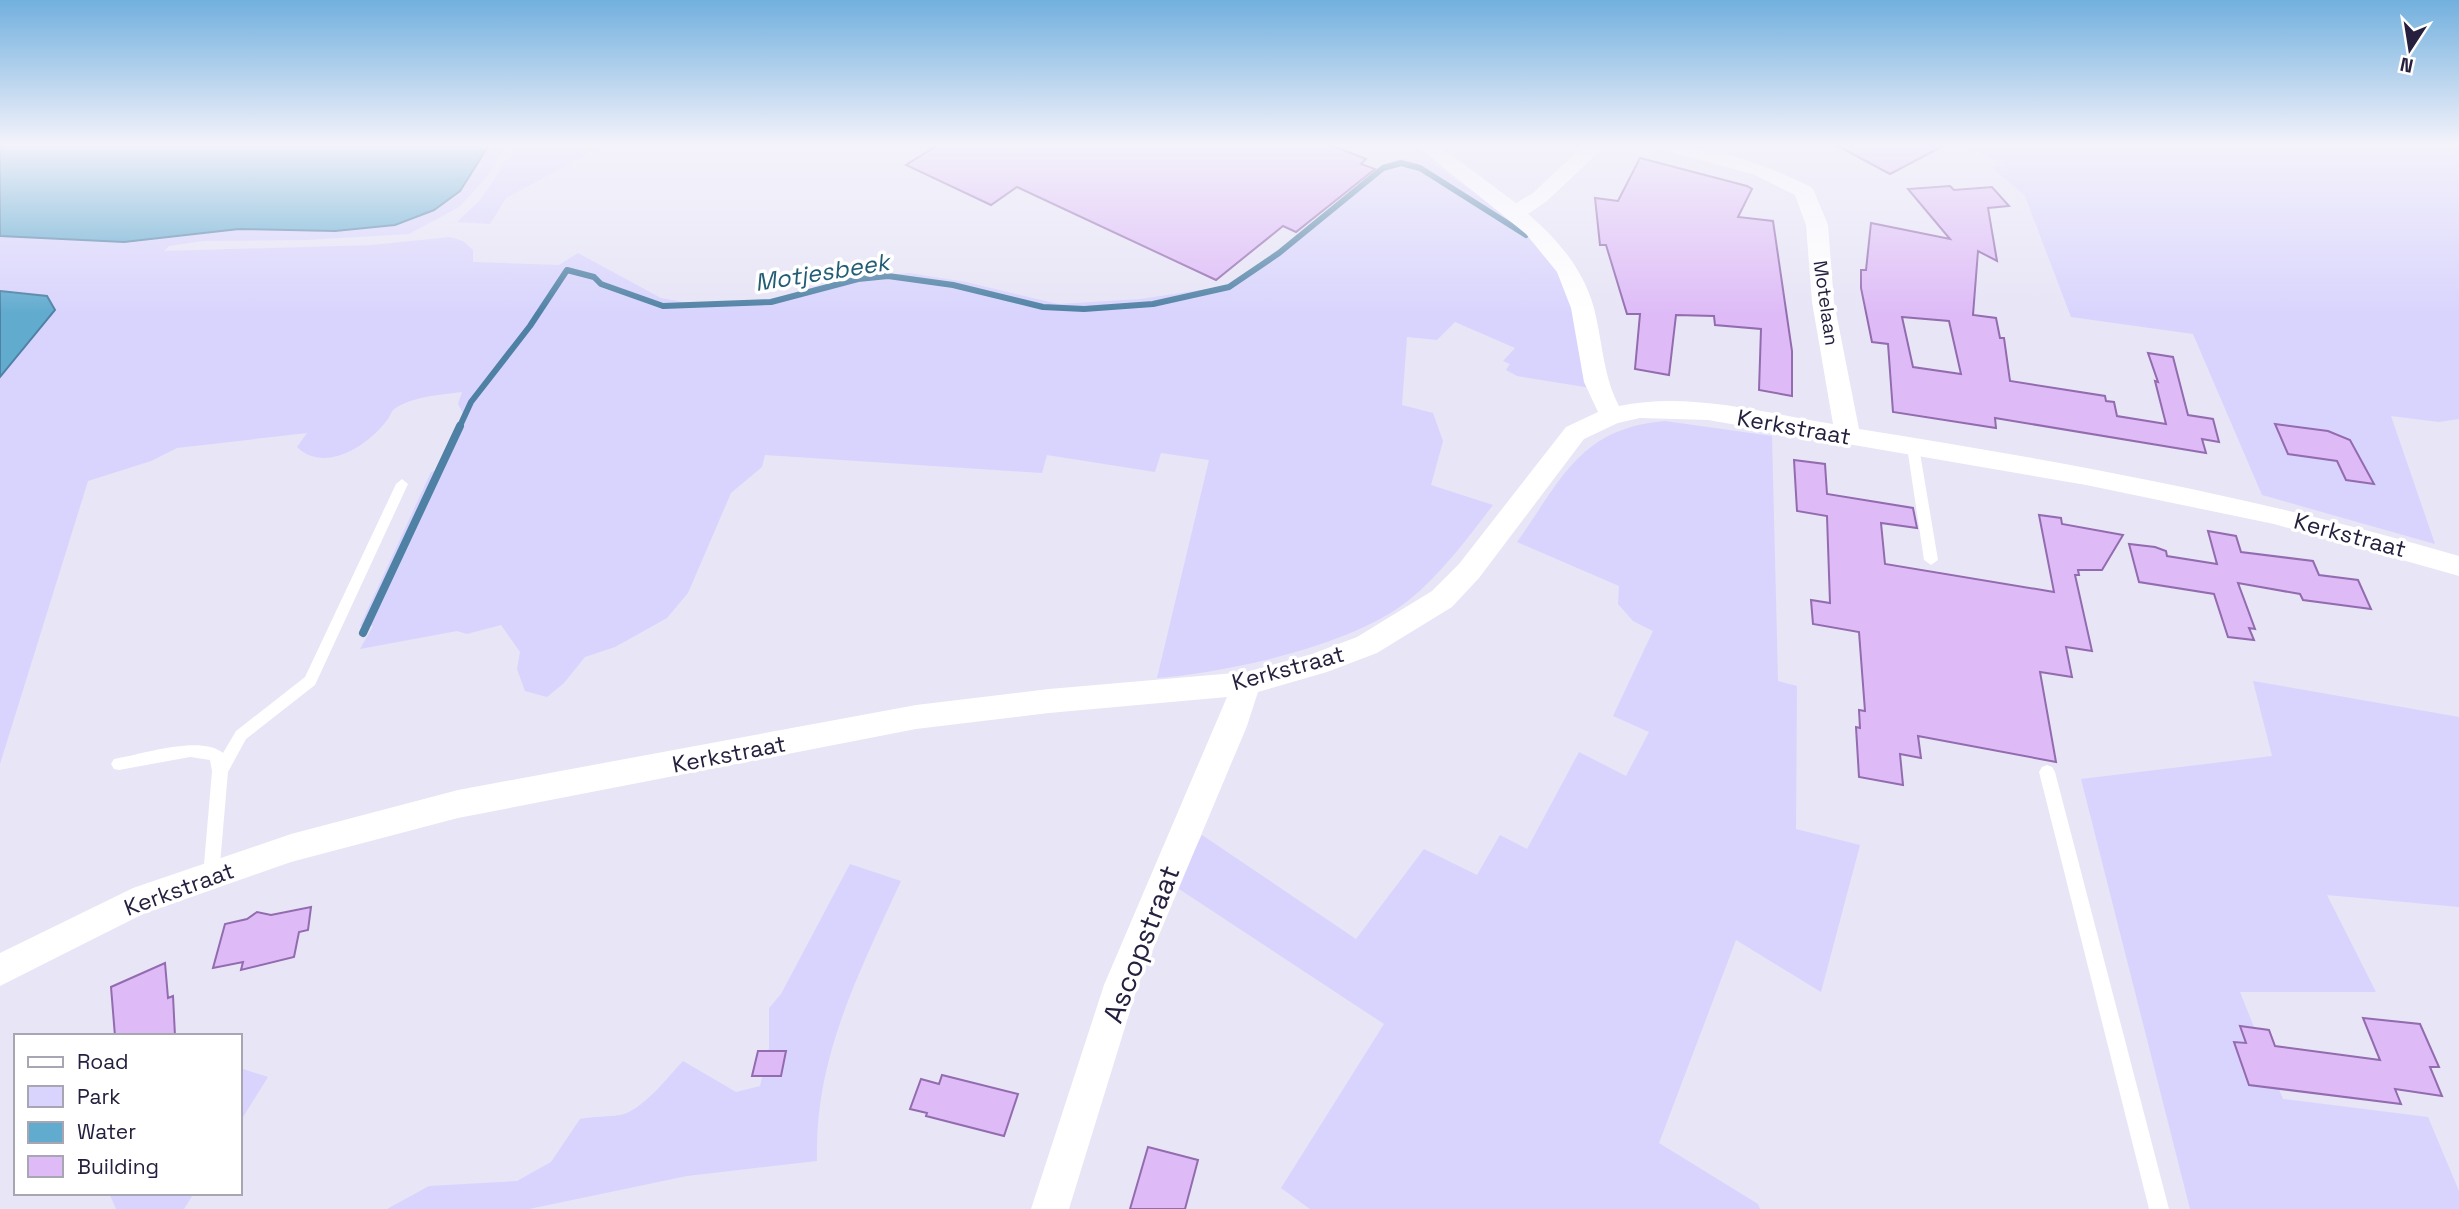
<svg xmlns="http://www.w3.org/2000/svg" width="2459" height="1209" font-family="'Space Grotesk',sans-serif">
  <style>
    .green { fill: #d9d4fd }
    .water { fill: #61abcf; stroke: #4f81a4; stroke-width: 2 }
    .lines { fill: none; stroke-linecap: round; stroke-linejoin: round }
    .stream-far1 { stroke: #4f81a4; stroke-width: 6 }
    .stream { stroke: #4f81a4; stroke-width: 8 }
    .building { fill: #debbf7; stroke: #936baf; stroke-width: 2; fill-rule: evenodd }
    .lane { fill: #fff; fill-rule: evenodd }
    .street { fill: #fff; fill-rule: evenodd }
    .labels { text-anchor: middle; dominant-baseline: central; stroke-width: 7; stroke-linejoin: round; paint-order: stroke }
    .far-street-label { font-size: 19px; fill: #26203e; stroke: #fff }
    .street-label { font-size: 23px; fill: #26203e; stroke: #fff }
    .water-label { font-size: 24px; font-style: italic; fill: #225c75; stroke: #fff }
    .near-street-label { font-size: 28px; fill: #26203e; stroke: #fff }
  </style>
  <rect width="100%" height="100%" fill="#e7e5f6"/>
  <g class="green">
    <path d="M 489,145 L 506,145 L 486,178 L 459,207 L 409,234 L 307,240 L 203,241 L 169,246 L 164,251 L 372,245 L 450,237 L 463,241 L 473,250 L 473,262 L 559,265 L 578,253 L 661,298 L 694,304 L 738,306 L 875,276 L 909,273 L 966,282 L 1058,304 L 1140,299 L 1227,286 L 1262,264 L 1386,163 L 1400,159 L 1429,161 L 1514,220 L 1551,255 L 1570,285 L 1591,388 L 1517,376 L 1506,370 L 1510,364 L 1503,361 L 1515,348 L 1455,322 L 1437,340 L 1407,337 L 1402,405 L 1433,413 L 1443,441 L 1431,485 L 1493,505 C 1467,539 1442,573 1409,600 C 1352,646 1229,672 1157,678 L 1209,460 L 1161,453 L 1155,472 L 1047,455 L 1042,473 L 765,455 L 762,467 L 731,493 L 688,593 L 667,618 L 615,647 L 585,657 L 564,683 L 547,697 L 525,691 L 517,669 L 520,652 L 501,625 L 467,634 L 457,631 L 360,649 L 373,626 L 360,626 L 431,472 L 441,469 L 463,413 L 458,404 L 462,392 C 441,395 411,396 393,410 C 391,412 390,416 388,419 C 368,446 325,474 297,447 L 307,433 L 177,448 L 151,461 L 88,481 L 0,764 L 0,377 L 54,310 L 47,296 L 0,291 L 0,236 L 124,242 L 239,229 L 335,231 L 395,225 L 434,210 L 460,191 Z"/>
    <path d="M 517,145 L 605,145 L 506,198 L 490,224 L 457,222 L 480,200 Z"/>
    <path d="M 1963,145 L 2459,145 L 2459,419 L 2439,422 L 2391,416 L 2435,544 L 2262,495 L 2193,334 L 2071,317 L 2025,196 L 1991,167 L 2004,165 Z"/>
    <path d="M 1665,421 L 1772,436 L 1778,681 L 1797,686 L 1796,829 L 1860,845 L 1821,992 L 1736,940 L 1659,1143 L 1758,1204 L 1760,1209 L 1310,1209 L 1281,1188 L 1384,1024 L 1176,887 L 1202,835 L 1356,939 L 1424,849 L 1477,875 L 1500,835 L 1527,849 L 1579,752 L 1626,776 L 1649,732 L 1613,716 L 1653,631 L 1633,621 L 1618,604 L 1619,586 L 1517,542 C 1562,479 1580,428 1665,421 Z"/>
    <path d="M 2253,681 L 2459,717 L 2459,907 L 2327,895 L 2376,992 L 2240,992 L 2283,1099 L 2428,1117 L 2459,1191 L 2459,1209 L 2190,1209 L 2081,779 L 2272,756 Z"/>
    <path d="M 850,864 L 901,881 C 859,973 814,1058 817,1161 L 687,1176 L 529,1209 L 387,1209 L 429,1186 L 517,1181 L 551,1162 L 580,1119 C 593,1116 615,1117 624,1114 C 645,1107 668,1077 683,1061 L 736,1092 L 760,1086 L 769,1048 L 769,1008 L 781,994 Z"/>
    <path d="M 240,1068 L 268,1077 L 240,1122 Z"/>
    <path d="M 109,1193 L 194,1193 L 184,1209 L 116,1209 Z"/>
  </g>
  <g class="water">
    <path d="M 0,145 L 489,145 L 460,191 L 434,210 L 395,225 L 335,231 L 239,229 L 124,242 L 0,236 Z"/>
    <path d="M 0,291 L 47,296 L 55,310 L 0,377 Z"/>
  </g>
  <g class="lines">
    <path class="stream-far1" d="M 459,428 L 471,402 L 530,326 L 567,270 L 594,277 L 601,284 L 663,306 L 771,302 L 858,279 L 888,276 L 953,285 L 1043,307 L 1084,309 L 1153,304 L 1229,287 L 1279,253 L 1383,168 L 1401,163 L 1420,168 L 1526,235"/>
    <path class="stream" d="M 363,633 L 460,426"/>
  </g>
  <g class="building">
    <path d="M 938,145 L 1330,145 L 1366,159 L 1361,164 L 1375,169 L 1296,232 L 1283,226 L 1216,280 L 1017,187 L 991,205 L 906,165 Z"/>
    <path d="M 1836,145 L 1945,145 L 1890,174 Z"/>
    <path d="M 1640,158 L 1747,186 L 1752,189 L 1738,217 L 1773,221 L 1792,351 L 1792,396 L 1759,390 L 1761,329 L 1715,325 L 1714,316 L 1676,315 L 1669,375 L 1635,369 L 1640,314 L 1627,314 L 1606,245 L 1600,245 L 1595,198 L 1618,201 Z"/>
    <path d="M 1950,186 L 1954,190 L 1992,187 L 2009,206 L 1988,208 L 1997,261 L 1978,251 L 1973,315 L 1996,318 L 2000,338 L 2004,338 L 2010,381 L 2105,396 L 2106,401 L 2114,402 L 2117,416 L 2166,424 L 2155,381 L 2158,382 L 2148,353 L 2173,357 L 2188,415 L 2213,419 L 2219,442 L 2202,439 L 2206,453 L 1995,418 L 1996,428 L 1893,412 L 1888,344 L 1872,342 L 1861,288 L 1861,270 L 1866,270 L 1871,223 L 1950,239 L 1908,189 ZM 1902,317 L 1949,321 L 1961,374 L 1913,367 Z"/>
    <path d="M 2275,424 L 2328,431 L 2350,440 L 2374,484 L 2346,480 L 2337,461 L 2288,454 Z"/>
    <path d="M 1794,460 L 1825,464 L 1827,494 L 1913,508 L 1917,528 L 1881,523 L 1885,564 L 2054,592 L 2039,515 L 2061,518 L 2062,524 L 2123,535 L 2102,570 L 2078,570 L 2079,575 L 2075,575 L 2092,651 L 2066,647 L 2072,677 L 2040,672 L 2056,762 L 1918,736 L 1921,758 L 1900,754 L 1903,785 L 1859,777 L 1856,727 L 1860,728 L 1859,710 L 1865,711 L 1859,632 L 1813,624 L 1811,600 L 1830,603 L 1827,516 L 1797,511 Z"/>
    <path d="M 2208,531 L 2236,536 L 2241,552 L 2313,561 L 2319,575 L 2358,580 L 2371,609 L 2303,600 L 2300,594 L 2238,583 L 2255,629 L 2249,628 L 2254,640 L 2228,637 L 2214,594 L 2139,582 L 2129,544 L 2155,547 L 2166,551 L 2167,556 L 2217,564 Z"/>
    <path d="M 311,907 L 308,930 L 299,932 L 294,957 L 241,970 L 243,962 L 213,968 L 225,924 L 247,919 L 257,912 L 271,915 Z"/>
    <path d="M 165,963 L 168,998 L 173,996 L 175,1036 L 115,1036 L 111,987 Z"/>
    <path d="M 2363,1018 L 2420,1024 L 2439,1067 L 2430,1067 L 2442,1096 L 2395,1089 L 2401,1104 L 2249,1085 L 2234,1042 L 2246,1043 L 2240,1026 L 2269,1030 L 2275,1046 L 2380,1060 Z"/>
    <path d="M 758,1051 L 786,1051 L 781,1076 L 752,1076 Z"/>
    <path d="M 942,1075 L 1018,1094 L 1004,1136 L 926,1116 L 927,1113 L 910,1109 L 921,1079 L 939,1084 Z"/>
    <path d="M 1148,1147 L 1198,1160 L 1185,1209 L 1130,1209 Z"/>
  </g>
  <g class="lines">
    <g class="lane">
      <path d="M 1913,443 L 1919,447 L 1938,560 L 1931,565 L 1924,560 L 1907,447 Z"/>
      <path d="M 402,479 L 408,484 L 315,685 L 246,739 L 228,772 L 219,876 L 217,881 L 211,883 L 205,881 L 203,876 L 212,771 L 210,760 L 190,757 L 119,770 L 114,769 L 111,764 L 114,759 L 119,758 C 145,753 202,735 223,753 L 236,731 L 305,677 L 396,484 Z"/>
      <path d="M 2047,765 L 2052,767 L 2055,772 L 2169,1209 L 2149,1209 L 2039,772 L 2042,767 Z"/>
    </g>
    <path class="street" d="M 1416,145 L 1438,145 L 1516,203 L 1533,193 L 1584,145 L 1606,145 L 1547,201 L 1528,214 C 1560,241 1588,275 1596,317 C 1603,348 1604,377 1619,406 C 1689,391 1765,413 1833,424 L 1812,302 L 1806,225 L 1795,195 L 1753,174 L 1659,149 L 1656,145 C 1711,145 1762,163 1811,187 L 1814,191 L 1828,225 L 1834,302 L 1859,429 C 2062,461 2262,498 2459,556 L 2459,576 L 2274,524 L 2086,485 L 1708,420 L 1640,418 L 1618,423 L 1584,439 L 1479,578 L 1452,607 L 1377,653 L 1327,672 L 1258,692 L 1247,726 L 1138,985 L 1069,1209 L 1031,1209 L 1104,985 L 1227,697 L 1049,713 L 916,729 L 458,818 L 291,862 L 143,914 L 0,986 L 0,953 L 133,888 L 291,834 L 458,790 L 916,705 L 1049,689 L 1246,672 L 1312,654 L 1357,637 L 1432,591 L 1459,564 L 1566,427 L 1598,412 L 1584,382 L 1571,308 L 1557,272 L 1526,234 Z"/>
  </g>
  <linearGradient id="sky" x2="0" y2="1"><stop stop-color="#72b0de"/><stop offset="0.46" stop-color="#f4f3fb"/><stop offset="1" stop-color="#f4f3fb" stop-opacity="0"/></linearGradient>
  <rect width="2459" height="314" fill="url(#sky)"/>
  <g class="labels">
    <g class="far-street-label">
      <text transform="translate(1826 303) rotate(82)">Motelaan</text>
    </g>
    <g class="street-label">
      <text transform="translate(1794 427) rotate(10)">Kerkstraat</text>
      <text transform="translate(2350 535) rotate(15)">Kerkstraat</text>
      <text transform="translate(1288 668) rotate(-15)">Kerkstraat</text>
      <text transform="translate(729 754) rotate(-11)">Kerkstraat</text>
      <text transform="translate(179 889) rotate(-20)">Kerkstraat</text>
    </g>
    <g class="water-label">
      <text transform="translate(822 272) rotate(-9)">Motjesbeek</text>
    </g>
    <g class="near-street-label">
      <text transform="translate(1141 944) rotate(-69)">Ascopstraat</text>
    </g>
  </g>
  <rect x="14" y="1034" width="228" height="161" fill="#ffffff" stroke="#a8a6b2" stroke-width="2"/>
  <rect x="28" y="1057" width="35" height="10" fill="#ffffff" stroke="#a8a6b2" stroke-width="2"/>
  <text x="77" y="1069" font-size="21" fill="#26203e">Road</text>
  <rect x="28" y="1086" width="35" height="21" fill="#d9d4fd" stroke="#a8a6b2" stroke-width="2"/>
  <text x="77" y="1104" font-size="21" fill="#26203e">Park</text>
  <rect x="28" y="1122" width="35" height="21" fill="#61abcf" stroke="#a8a6b2" stroke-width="2"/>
  <text x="77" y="1139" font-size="21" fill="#26203e">Water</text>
  <rect x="28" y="1156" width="35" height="21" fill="#debbf7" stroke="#a8a6b2" stroke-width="2"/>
  <text x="77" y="1174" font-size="21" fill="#26203e">Building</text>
  <g transform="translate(2410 49) rotate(192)" stroke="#ffffff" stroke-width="5" paint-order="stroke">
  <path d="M0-5L12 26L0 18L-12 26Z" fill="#26203e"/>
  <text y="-10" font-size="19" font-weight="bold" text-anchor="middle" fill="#26203e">N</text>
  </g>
</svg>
